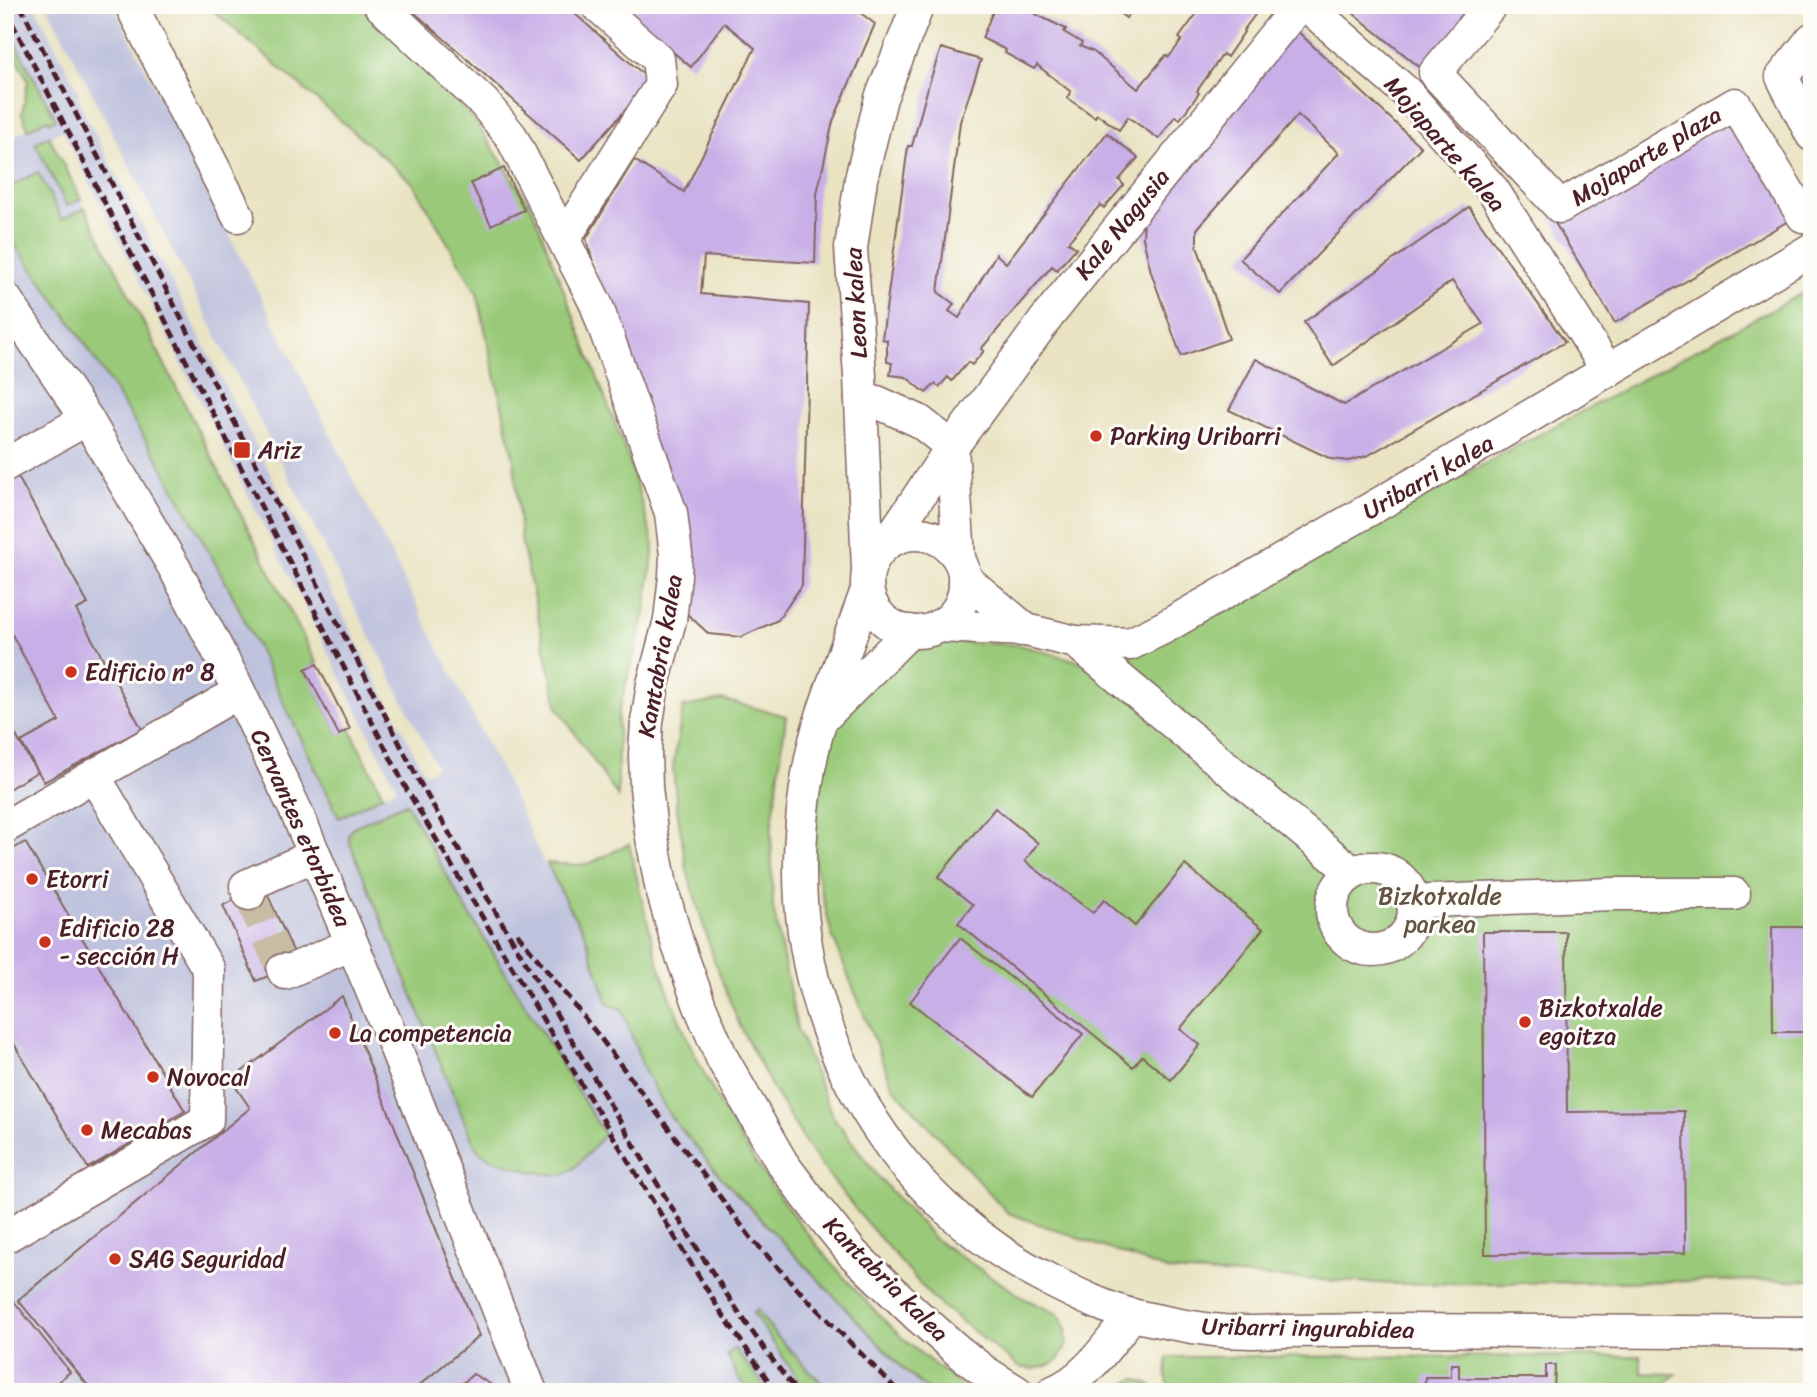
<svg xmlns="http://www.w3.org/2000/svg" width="1817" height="1397" font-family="Sriracha,sans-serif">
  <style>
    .industrial { fill: #bfc2dd; fill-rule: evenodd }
    .green { fill: #9aca79; stroke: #727452; stroke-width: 2 }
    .building { fill: #c8afe7 }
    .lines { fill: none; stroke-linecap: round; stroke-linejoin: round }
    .minor-tunnel { stroke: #c9bca4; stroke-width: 32; stroke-dasharray: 32 16; stroke-linecap: butt }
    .minor-casing { stroke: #826460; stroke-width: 35 }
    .minor { stroke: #fff; stroke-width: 32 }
    .rail { stroke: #4a1f2b; stroke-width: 5; stroke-dasharray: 10 5; stroke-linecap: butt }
    .poi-dot { fill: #c8321e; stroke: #fdfcf7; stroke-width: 2.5 }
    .labels { text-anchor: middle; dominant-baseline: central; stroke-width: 6; stroke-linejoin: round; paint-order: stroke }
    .street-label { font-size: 24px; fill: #4a1f2b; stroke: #fdfcf7 }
    .poi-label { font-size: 24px; fill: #4a1f2b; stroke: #fdfcf7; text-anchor: start }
    .park-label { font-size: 24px; fill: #625242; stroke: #fdfcf7 }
  </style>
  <rect width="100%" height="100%" fill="#fdfcf7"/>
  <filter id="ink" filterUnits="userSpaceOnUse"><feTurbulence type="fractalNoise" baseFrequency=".0143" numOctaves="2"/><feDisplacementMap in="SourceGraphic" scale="14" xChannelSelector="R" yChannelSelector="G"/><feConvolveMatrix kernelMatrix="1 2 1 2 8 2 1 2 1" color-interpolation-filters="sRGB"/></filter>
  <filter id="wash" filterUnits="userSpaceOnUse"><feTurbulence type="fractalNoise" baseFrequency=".00686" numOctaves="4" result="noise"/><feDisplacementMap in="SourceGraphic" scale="28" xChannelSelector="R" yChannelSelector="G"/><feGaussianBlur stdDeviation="1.57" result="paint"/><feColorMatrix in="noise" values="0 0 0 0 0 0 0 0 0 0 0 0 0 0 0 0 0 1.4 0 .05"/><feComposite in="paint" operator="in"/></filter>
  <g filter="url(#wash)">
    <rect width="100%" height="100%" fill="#e9e3c2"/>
    <path class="industrial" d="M 5,5 L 34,5 L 77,88 L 78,97 L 88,120 L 425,774 L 437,767 L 47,5 L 113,5 L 516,801 L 544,864 L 547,863 L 568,906 L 585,934 L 608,1003 L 621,1009 L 645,1072 L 670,1116 L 721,1177 L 905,1371 L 930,1392 L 830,1392 L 774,1333 L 757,1310 L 753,1313 L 808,1392 L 769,1392 L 735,1349 L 727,1354 L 737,1376 L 749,1392 L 5,1392 L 5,231 L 75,328 L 159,461 L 230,590 L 340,818 L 397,788 L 63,130 L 35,143 L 67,206 L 81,199 L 85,208 L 62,219 L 38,172 L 5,189 L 5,140 L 49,119 L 56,119 L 5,24 ZM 406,803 L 598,1143 L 567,1173 L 556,1175 L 477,1149 L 471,1137 L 349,841 L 353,827 Z"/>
    <g class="green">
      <path d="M 356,5 L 392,33 L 475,121 L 532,208 L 630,462 L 654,546 L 645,613 L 618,714 L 618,797 L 558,708 L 521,539 L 514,460 L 477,293 L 413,183 L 208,6 Z"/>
      <path d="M 5,24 L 56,119 L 50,122 L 48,119 L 28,129 L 22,114 L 28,80 L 5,37 Z"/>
      <path d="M 49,136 L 81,199 L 67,206 L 35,143 Z"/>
      <path d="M 38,172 L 62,219 L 85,208 L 317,664 L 306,670 L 339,734 L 350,729 L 383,795 L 339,818 L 230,590 L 159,461 L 75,328 L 5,231 L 5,189 Z"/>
      <path d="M 1812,288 L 1812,1280 L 1392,1284 L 1170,1271 L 1008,1213 L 893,1087 L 832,935 L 812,854 L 826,740 L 873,672 L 934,641 L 1019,645 L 1104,668 Z"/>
      <path d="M 723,700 L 786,716 L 771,833 L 773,907 L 797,1028 L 832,1115 L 879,1178 L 936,1240 L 1025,1299 L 1058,1314 L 1066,1329 L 1067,1344 L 1058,1360 L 1047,1366 L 1033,1369 L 1019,1367 L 933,1299 L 860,1215 L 813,1155 L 773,1089 L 740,1026 L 714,960 L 687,871 L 677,809 L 673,767 L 683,707 Z"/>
      <path d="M 406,803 L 462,902 L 604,1134 C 598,1143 576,1168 567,1173 C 553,1180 491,1162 479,1151 C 475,1147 473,1142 471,1137 L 349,841 L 349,834 L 353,827 Z"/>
      <path d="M 629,844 C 638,882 646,920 657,958 C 702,1102 792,1230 899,1335 C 921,1355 946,1373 969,1392 L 930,1392 L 905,1371 L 721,1177 L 670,1116 L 645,1072 L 622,1009 L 608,1004 L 585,934 L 568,906 L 547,863 L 578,865 L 591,863 Z"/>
      <path d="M 757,1310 L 774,1333 L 830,1392 L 808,1392 L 803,1386 L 753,1313 Z"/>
      <path d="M 735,1349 L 769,1392 L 749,1392 L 737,1376 L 727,1354 Z"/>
      <path d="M 1641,1356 L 1641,1373 L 1676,1374 L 1656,1392 L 1173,1392 C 1164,1382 1166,1369 1168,1357 Z"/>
      <path d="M 1136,1379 L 1154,1387 L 1155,1392 L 1106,1392 Z"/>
    </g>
    <g id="blocks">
      <g class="building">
        <path d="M 406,5 L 565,5 L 651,81 L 581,160 Z"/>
        <path d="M 617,5 L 850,5 L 875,24 L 833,121 L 817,194 L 815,263 L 704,256 L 701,294 L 809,304 L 802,585 L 778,620 L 741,637 L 709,634 L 686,613 L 622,357 L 586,239 L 634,160 L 684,192 L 755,48 L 724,23 L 691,67 Z"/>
        <path d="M 988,5 L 1010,5 L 1013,7 L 1014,5 L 1017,5 L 1066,29 L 1064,32 L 1082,43 L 1080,46 L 1094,52 L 1138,89 L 1166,55 L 1169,57 L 1182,40 L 1179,38 L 1203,5 L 1256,5 L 1260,8 L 1243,31 L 1244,32 L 1227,57 L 1223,54 L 1197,91 L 1199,93 L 1180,119 L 1175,116 L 1159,139 L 1128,117 L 1119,130 L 1097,114 L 1095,117 L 1067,98 L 1071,92 L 1037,65 L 1034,69 L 1005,53 L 1006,50 L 982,38 L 994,9 Z"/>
        <path d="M 1109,5 L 1136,5 L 1126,18 Z"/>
        <path d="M 1343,5 L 1483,5 L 1427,73 Z"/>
        <path d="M 1295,29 L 1421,147 L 1280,294 L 1240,259 L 1339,153 L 1298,115 L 1197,229 L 1197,246 L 1229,339 L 1181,356 L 1151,272 L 1143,238 L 1144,218 Z"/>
        <path d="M 1812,47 L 1812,129 L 1786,79 Z"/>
        <path d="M 941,48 L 981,60 L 960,122 L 938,292 L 954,304 L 949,311 L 959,318 L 996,254 L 1006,263 L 1107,133 L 1138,158 L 1119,180 L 1124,185 L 1104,208 L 1100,205 L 1068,242 L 1076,248 L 1057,270 L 1052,266 L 981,349 L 984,351 L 972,365 L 968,362 L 952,381 L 948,377 L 939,387 L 935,384 L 926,393 L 906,377 L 890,375 L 892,363 L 887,362 L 887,340 L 882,339 L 908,146 L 912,146 L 928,87 Z"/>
        <path d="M 1737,109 L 1800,214 L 1615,323 L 1552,218 Z"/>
        <path d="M 504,168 L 524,210 L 491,225 L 471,183 Z"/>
        <path d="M 1469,207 L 1565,342 L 1367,456 L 1348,461 L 1331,459 L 1229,410 L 1256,359 L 1344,405 L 1483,324 L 1452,281 L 1333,366 L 1304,322 Z"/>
        <path d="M 13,468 L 88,604 L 76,610 L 142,729 L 44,782 L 21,742 L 59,721 L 5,622 L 5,473 Z"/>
        <path d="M 317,664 L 350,729 L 339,735 L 305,669 Z"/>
        <path d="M 5,717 L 37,772 L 5,791 Z"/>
        <path d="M 995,808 L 1038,843 L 1025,861 L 1093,913 L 1104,900 L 1135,926 L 1185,865 L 1263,929 L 1180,1029 L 1200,1045 L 1171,1080 L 1142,1056 L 1133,1067 L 958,923 L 973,905 L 938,877 Z"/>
        <path d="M 25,842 L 185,1111 L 88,1168 L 5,1029 L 5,854 Z"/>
        <path d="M 264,887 L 299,964 L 256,981 L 223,905 Z"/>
        <path d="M 1772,927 L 1812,927 L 1812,1032 L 1773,1032 Z"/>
        <path d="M 1483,932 L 1566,932 L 1567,1112 L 1684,1111 L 1685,1253 L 1485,1254 Z"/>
        <path d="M 960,938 L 1083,1034 L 1032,1097 L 910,1002 Z"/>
        <path d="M 342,996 L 479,1336 L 411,1392 L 93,1392 L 18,1300 L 250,1108 L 231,1080 Z"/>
        <path d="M 5,1290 L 70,1372 L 45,1392 L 5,1392 Z"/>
        <path d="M 1451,1364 L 1459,1364 L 1459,1378 L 1546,1378 L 1546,1365 L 1555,1365 L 1554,1392 L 1425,1392 L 1425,1377 L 1451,1377 Z"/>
        <path d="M 473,1374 L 497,1388 L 499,1392 L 453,1392 Z"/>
      </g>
    </g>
  </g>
  <g filter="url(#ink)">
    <use href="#blocks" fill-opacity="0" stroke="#826460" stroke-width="2"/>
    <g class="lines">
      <path class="minor-tunnel" d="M 249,894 L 283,970"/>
      <defs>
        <g id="minor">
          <path d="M 131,5 L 238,216"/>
          <path d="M 380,5 L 484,103 L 511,136 L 596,304 L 671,513 L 676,555 L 675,576 L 670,620 L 653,684 L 647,722 L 645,753 L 646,787 L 651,832 L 661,886 L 678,945 L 700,1006 L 722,1058 L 782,1163 L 815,1207 L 853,1254 L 917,1315 L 957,1350 L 985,1372 L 1017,1392"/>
          <path d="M 1306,5 L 1407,93 L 1493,190 L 1608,371"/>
          <path d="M 1491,5 L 1435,73 L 1560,207 L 1735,104 L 1803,216 L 1812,211"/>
          <path d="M 1812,39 L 1782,77 L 1812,135"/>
          <path d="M 564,239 L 661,85 L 658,59 L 597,5"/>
          <path d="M 5,298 L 87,419 L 175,569 L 233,679 L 296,811 L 391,1036 L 531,1392"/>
          <path d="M 861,398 L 877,402 L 919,421 L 952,447 L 1048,316 L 1299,5"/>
          <path d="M 5,465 L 87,419"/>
          <circle cx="916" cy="583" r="49"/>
          <path d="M 888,542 L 952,447 L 959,559"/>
          <path d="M 868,570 L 860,376 L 851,248 L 861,179 L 881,98 L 918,5"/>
          <path d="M 964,578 L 1026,630"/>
          <path d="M 867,590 C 852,632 836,674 822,716 C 808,759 800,819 800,864 C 798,1039 892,1200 1049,1280 C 1077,1294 1106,1309 1136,1316 C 1159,1321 1183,1326 1206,1329 C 1232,1333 1258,1332 1284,1331 C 1324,1331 1363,1330 1402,1330 C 1539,1331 1675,1332 1812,1333"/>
          <path d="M 938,626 L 1026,630 L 1076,642 L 1130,644 L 1163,628 C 1381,504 1597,378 1812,249"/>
          <path d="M 1076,642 L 1353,873"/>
          <path d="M 827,714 L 910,631"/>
          <path d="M 5,827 L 239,692"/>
          <circle cx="1373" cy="909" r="41"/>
          <path d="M 249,894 L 246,886 L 315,855"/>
          <path d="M 1413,905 L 1429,901 L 1613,894 L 1734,894"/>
          <path d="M 283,970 L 285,973 L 352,944"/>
          <path d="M 5,1237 L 207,1120 L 209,970 L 94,776"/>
          <path d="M 1053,1392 C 1087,1379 1109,1342 1132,1315"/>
        </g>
      </defs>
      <use href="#minor" class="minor-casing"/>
      <use href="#minor" class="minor"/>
      <g class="rail">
        <path d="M 20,5 L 420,783 C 482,890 546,996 609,1103 C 668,1201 726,1302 797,1392"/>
        <path d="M 5,9 L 407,790 L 586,1092 L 717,1306 L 776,1392"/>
        <path d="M 517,933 L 602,1040 L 751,1238 L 806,1298 L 899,1392"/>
      </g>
    </g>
  </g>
  <g class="poi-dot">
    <circle cx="1096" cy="436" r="7"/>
    <rect x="233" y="441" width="18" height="18" rx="3.5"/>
    <circle cx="71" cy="672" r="7"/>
    <circle cx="32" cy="879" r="7"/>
    <circle cx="45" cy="942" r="7"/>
    <circle cx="1525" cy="1022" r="7"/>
    <circle cx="335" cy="1033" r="7"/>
    <circle cx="153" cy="1077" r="7"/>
    <circle cx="87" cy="1130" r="7"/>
    <circle cx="115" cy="1259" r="7"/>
  </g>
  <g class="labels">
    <g class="street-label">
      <text transform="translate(1445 144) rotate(49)">Mojaparte kalea</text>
      <text transform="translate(1646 156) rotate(-31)">Mojaparte plaza</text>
      <text transform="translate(1122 224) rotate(-51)">Kale Nagusia</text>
      <text transform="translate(856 303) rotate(-93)">Leon kalea</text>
      <text transform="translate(1428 477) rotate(-30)">Uribarri kalea</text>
      <text transform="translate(660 656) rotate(-80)">Kantabria kalea</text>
      <text transform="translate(301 828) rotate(66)">Cervantes etorbidea</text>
      <text transform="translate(886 1279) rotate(45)">Kantabria kalea</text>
      <text transform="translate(1308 1328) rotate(1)">Uribarri ingurabidea</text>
    </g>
    <g class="poi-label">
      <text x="1110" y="436">Parking Uribarri</text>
      <text x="258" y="450">Ariz</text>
      <text x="85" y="672">Edificio nº 8</text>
      <text x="46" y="879">Etorri</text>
      <text x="59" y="928">Edificio 28<tspan x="59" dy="28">- sección H</tspan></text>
      <text x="1539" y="1008">Bizkotxalde<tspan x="1539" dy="28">egoitza</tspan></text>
      <text x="349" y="1033">La competencia</text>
      <text x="167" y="1077">Novocal</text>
      <text x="101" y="1130">Mecabas</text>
      <text x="129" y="1259">SAG Seguridad</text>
    </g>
    <g class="park-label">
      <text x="1440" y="896">Bizkotxalde<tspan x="1440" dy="28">parkea</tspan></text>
    </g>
  </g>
  <rect width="1817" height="1397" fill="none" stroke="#fdfcf7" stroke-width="28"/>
</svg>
